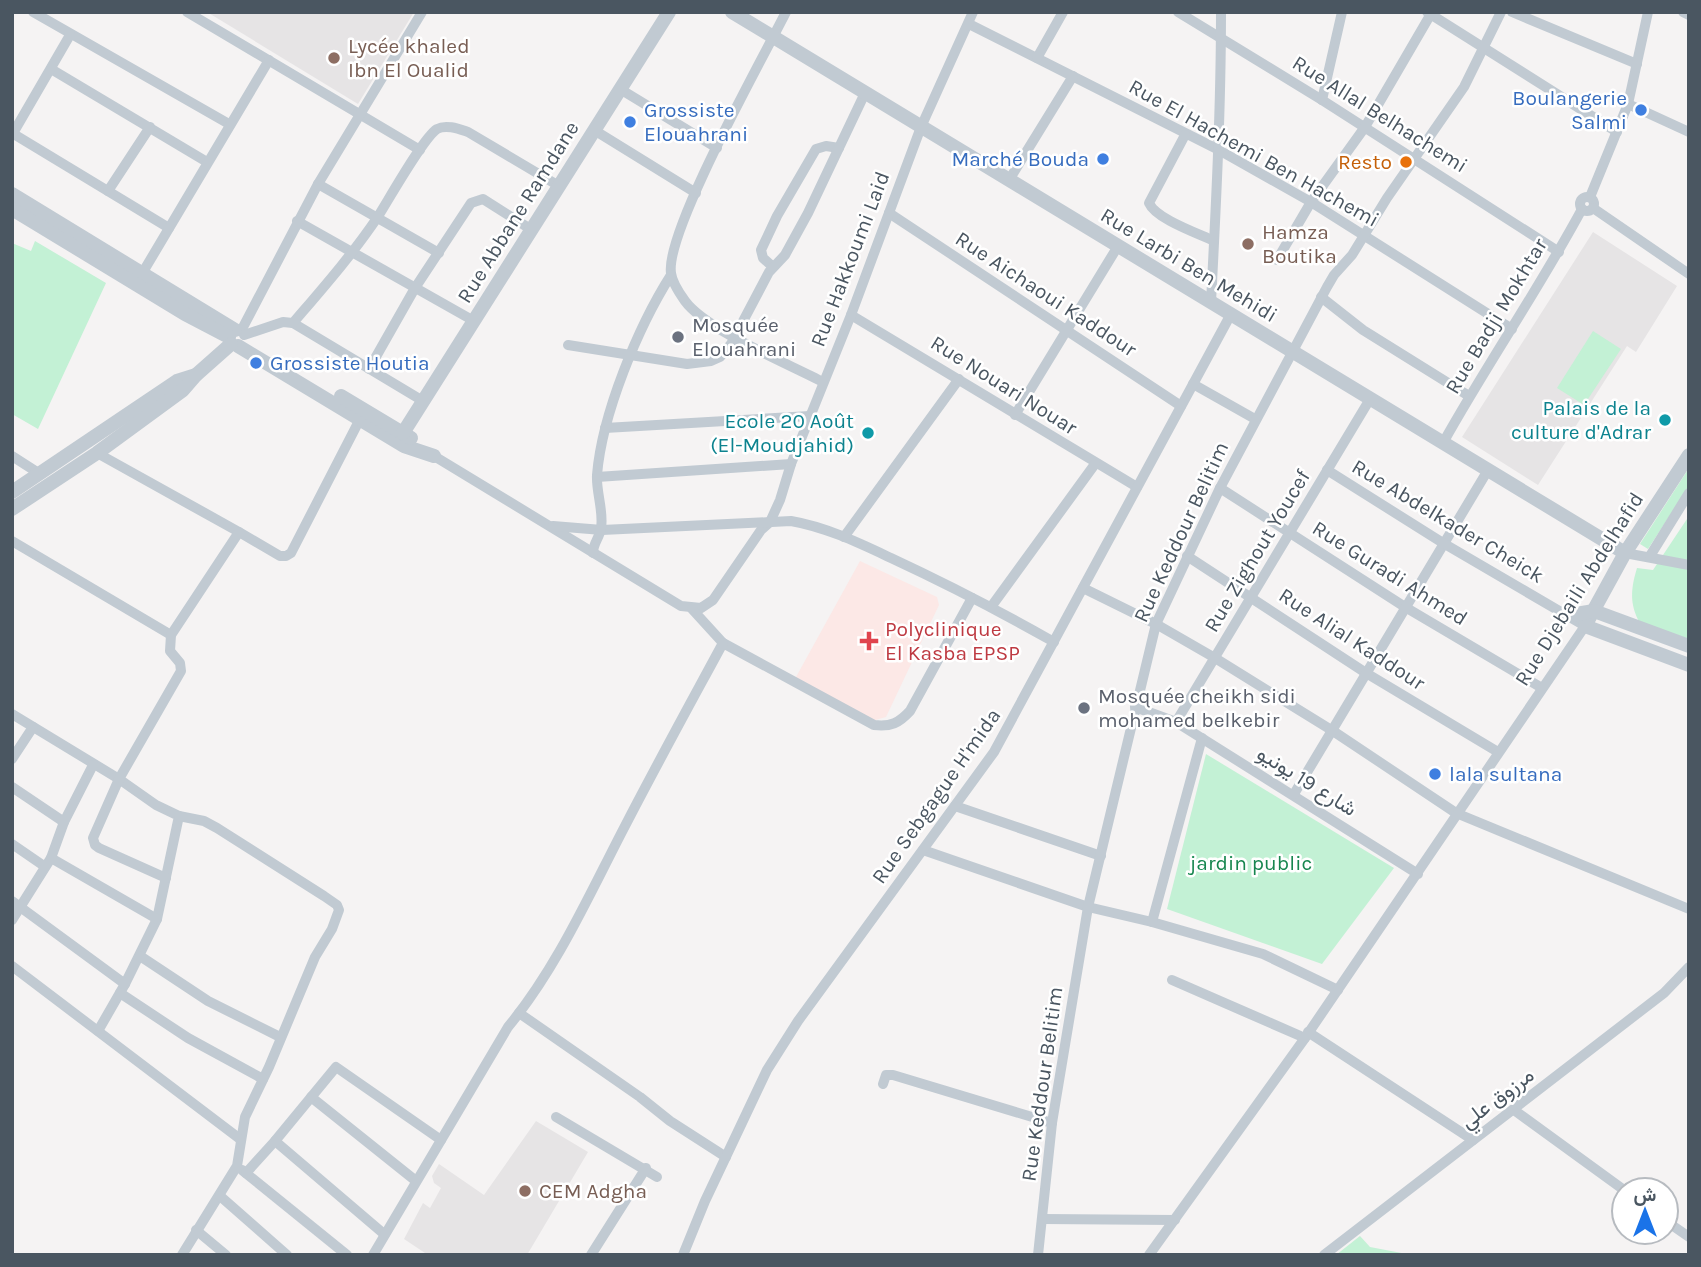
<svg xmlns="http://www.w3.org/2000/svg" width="1701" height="1267" font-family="Karla,Vazirmatn,sans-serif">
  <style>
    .education { fill: #e6e4e5 }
    .medical { fill: #fce8e6 }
    .green { fill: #c3f1d5 }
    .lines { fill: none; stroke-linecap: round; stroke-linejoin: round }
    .minor { stroke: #c1cad2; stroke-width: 10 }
    .tertiary { stroke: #c1cad2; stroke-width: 14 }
    .education-dot { fill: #8d6e63; stroke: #fff; stroke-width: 2.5 }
    .shop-dot { fill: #3f7fe0; stroke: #fff; stroke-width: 2.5 }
    .food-dot { fill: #e8710a; stroke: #fff; stroke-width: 2.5 }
    .worship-dot { fill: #6b7280; stroke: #fff; stroke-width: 2.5 }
    .culture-dot { fill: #0f9aa8; stroke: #fff; stroke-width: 2.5 }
    .health-dot { fill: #e0444e; stroke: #fff; stroke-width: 2.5 }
    .labels { text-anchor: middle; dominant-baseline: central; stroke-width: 5; stroke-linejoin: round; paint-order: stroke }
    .education-label { font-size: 21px; fill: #785e54; stroke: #fff; text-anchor: start }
    .shop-label { font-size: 21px; fill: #366cbe; stroke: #fff; text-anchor: start }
    .street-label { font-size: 21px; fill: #4a5661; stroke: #fff }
    .food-label { font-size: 21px; fill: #c56008; stroke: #fff; text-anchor: end }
    .worship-label { font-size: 21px; fill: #5b616d; stroke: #fff; text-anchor: start }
    .culture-label { font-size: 21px; fill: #0d838f; stroke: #fff; text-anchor: end }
    .health-label { font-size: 21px; fill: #be3a42; stroke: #fff; text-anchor: start }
    .park-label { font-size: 21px; fill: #17864f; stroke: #fff }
  </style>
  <rect width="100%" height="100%" fill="#f5f3f3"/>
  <g class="education">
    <path d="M 207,12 L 414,12 L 358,104 Z"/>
    <path d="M 1593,232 L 1677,286 L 1636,352 L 1627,346 L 1538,485 L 1462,437 Z"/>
    <path d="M 536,1121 L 588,1152 L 527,1255 L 428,1255 L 404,1239 L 423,1203 L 430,1208 L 441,1188 L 434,1183 L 432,1176 L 439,1164 L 484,1195 Z"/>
  </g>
  <path class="medical" d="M 860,561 L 937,597 L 939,605 L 886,717 L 872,721 L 796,677 Z"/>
  <g class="green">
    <path d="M 35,241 L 106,283 L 38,429 L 12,414 L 12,243 L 31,251 Z"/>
    <path d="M 1593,331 L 1621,349 L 1584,405 L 1557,388 Z"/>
    <path d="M 1689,468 L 1689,486 L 1648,549 L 1640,544 Z"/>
    <path d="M 1689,516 L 1689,639 L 1640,623 C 1629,604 1631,588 1637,568 L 1653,570 Z"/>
    <path d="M 1206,754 L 1394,868 L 1322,964 L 1167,909 Z"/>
    <path d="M 1360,1236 L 1370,1247 L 1412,1255 L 1336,1255 Z"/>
  </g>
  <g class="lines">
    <g class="minor">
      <path d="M 33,12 L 229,124"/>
      <path d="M 187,12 L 420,150"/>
      <path d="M 786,12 C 763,58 665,232 671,273 C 672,282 680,294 685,301 C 706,330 789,364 823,382"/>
      <path d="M 1178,12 L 1322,100 L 1559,252"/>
      <path d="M 1427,12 L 1617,132"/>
      <path d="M 1512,12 L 1637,64"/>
      <path d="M 1683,12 L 1689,15"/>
      <path d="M 969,24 L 1217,149 L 1311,202 L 1512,329"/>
      <path d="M 1037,58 L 1063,12"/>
      <path d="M 51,69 L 207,162"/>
      <path d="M 620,89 L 717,148"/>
      <path d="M 1322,100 L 1342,12"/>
      <path d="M 1628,104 L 1689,132"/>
      <path d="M 594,130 L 696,193"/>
      <path d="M 12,133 L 169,228"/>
      <path d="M 12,135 L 70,35"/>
      <path d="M 1185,135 L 1149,203 C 1156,219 1197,233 1214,241"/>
      <path d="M 1009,180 L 1073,76"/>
      <path d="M 318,184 L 439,253"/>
      <path d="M 108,191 L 150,127"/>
      <circle cx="1587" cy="204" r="7"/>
      <path d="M 1590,197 L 1628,104 L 1648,12"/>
      <path d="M 1593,208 L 1689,274"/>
      <path d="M 889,213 L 1181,406"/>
      <path d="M 297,221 L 474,321"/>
      <path d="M 1277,260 L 1311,202 L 1365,127 L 1432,12"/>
      <path d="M 773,267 L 763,258 L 761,250 L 777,216 L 816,149 L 826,146 L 839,148"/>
      <path d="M 143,272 L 269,60"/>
      <path d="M 1321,297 L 1363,330 L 1469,396"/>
      <path d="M 1211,302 C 1216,206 1221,109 1221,12"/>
      <path d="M 851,315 L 1137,487"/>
      <path d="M 293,323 L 423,401"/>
      <path d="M 241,331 L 318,184 L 422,12"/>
      <path d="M 244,335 L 283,322 L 293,323 C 322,289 352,255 377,218 C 388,201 423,138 437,129 C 446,124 459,129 468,132 L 559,186"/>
      <path d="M 568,345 L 687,364 L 711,361 L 720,357 L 731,344 L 769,272 L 785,255 L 808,213 L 865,93"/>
      <path d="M 369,369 L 415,288 L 471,203 L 483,199 L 532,230"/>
      <path d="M 1193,384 L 1255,419"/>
      <path d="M 1015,415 L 1118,246"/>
      <path d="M 605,428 L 810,416"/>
      <path d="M 1443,443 C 1487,364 1539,289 1582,209"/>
      <path d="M 97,453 L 239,532"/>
      <path d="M 12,456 L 40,474"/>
      <path d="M 434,456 L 681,606 L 701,608 L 713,600 L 761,530 L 770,522 L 780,500 L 791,464 L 851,315 L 921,127 L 973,12"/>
      <path d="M 597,477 L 791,464"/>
      <path d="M 1220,488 L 1405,607 L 1542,688"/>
      <path d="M 553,526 L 602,530 L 791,521 C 826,527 859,543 891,558 C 947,584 1001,612 1054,642"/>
      <path d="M 844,537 L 959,379"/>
      <path d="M 12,541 L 171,635"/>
      <path d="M 593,553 C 593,543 600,537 601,528 C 604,512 596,492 597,475 C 602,414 638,327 671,275"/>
      <path d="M 1625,553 L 1689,565"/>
      <path d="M 1187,556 L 1366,673 L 1498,752"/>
      <path d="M 1650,556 L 1689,493"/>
      <path d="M 1083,588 L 1156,624 L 1215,658 L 1333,731 L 1456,813 L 1689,909"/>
      <path d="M 991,607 L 1095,464"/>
      <path d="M 692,609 L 723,643 L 874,725 C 891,727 899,723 910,711 L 972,598"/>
      <path d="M 1135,707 L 1176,722 L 1418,874"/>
      <path d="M 12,714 L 119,779 L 156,805 L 179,816 L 157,919 L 125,984 L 98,1031"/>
      <path d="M 1176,722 L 1370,399"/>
      <path d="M 12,759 L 33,727"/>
      <path d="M 12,787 L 64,822"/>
      <path d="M 1294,794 L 1488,470"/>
      <path d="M 955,806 L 1101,856"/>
      <path d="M 179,816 L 204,821 L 217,828 L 324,896 L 337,905 L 339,910 L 332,929 L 315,957 L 269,1067 L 245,1117 L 237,1166 L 182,1255"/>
      <path d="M 12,844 L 44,866"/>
      <path d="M 923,850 L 1088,907 L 1152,922 L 1263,954 L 1338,990"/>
      <path d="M 51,858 L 157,919"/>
      <path d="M 166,878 L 99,848 L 95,845 L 93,838 L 119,779 L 181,671 L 180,663 L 170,651 L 171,635 L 239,532 L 280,556 L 286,556 L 291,553 L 360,419"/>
      <path d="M 12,901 L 125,984"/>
      <path d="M 12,920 L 51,858 L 64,822 L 93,765"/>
      <path d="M 1152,922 L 1202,738"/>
      <path d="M 140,956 L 208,1001 L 280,1037"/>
      <path d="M 12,966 L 240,1139"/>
      <path d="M 1172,980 L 1305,1038"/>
      <path d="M 120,993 L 188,1038 L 263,1079"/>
      <path d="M 519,1013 L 640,1097 L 670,1121 L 726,1157"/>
      <path d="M 1308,1032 L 1473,1140"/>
      <path d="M 883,1084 L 886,1075 L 893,1075 L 1052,1123"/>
      <path d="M 311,1097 L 416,1181"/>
      <path d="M 1514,1110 L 1624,1190"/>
      <path d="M 556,1117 L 657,1177"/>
      <path d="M 275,1141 L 384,1234"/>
      <path d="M 242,1170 L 347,1255"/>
      <path d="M 246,1173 L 275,1141 L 336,1067 L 441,1140"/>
      <path d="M 220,1196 L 287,1255"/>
      <path d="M 1043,1219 L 1175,1220"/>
      <path d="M 1666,1221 L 1689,1237"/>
      <path d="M 196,1230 L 226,1255"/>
      <path d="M 373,1255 L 508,1027 C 557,968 590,893 625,826 C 657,764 690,704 723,643"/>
      <path d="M 591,1255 L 646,1168"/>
      <path d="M 683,1255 L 705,1201 L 767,1070 L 798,1021 L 994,752 L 1231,314"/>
      <path d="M 1038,1255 L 1052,1123 L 1088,907 L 1156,624 L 1220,488 L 1327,287 L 1334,275 L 1352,255 L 1387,198 L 1464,87 L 1501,12"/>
      <path d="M 1149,1255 L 1305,1038 L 1585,626 L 1443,543 L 1327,470"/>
      <path d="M 1324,1255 L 1664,993 L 1689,967"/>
    </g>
    <g class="tertiary">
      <path d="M 732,12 L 1625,553"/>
      <path d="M 12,194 L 235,330"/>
      <path d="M 12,209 L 185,314 L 229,337"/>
      <path d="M 238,346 L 404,446 L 434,456"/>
      <path d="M 341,396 L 411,438"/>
      <path d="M 403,433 L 669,12"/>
      <path d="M 1689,455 L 1625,553 L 1585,626 L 1689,665"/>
      <path d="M 12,492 L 177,381 L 196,375"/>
      <path d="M 12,509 L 97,453 L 183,390 L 196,375 L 231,344"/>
      <path d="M 1570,615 L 1594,611 L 1689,646"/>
    </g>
  </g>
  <g class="education-dot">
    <circle cx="334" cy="58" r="7"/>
    <circle cx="1248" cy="244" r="7"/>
    <circle cx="525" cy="1191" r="7"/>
  </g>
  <g class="shop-dot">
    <circle cx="1641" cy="110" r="7"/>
    <circle cx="630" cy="122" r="7"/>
    <circle cx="1103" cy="159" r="7"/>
    <circle cx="256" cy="363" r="7"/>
    <circle cx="1435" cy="774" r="7"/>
  </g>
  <circle class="food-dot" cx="1406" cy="162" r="7"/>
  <g class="worship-dot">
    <circle cx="678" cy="337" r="7"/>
    <circle cx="1084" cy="708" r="7"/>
  </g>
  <g class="culture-dot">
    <circle cx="1665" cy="420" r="7"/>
    <circle cx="868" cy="433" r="7"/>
  </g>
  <path class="health-dot" d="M865.5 630.5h7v7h7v7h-7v7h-7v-7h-7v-7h7z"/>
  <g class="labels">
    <g class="education-label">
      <text x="348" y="46">Lycée khaled<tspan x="348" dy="24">Ibn El Oualid</tspan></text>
      <text x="1262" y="232">Hamza<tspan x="1262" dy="24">Boutika</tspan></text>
      <text x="539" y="1191">CEM Adgha</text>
    </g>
    <g class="shop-label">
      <text x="1627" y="98" text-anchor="end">Boulangerie<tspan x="1627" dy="24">Salmi</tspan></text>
      <text x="644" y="110">Grossiste<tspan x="644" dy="24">Elouahrani</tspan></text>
      <text x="1089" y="159" text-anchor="end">Marché Bouda</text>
      <text x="270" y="363">Grossiste Houtia</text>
      <text x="1449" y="774">lala sultana</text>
    </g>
    <g class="street-label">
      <text transform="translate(1380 114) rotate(32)">Rue Allal Belhachemi</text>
      <text transform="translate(1254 153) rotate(29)">Rue El Hachemi Ben Hachemi</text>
      <text transform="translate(518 212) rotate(-58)">Rue Abbane Ramdane</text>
      <text transform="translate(850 259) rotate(-69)">Rue Hakkoumi Laid</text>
      <text transform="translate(1189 265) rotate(31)">Rue Larbi Ben Mehidi</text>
      <text transform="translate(1046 294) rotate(33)">Rue Aichaoui Kaddour</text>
      <text transform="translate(1496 316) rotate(-59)">Rue Badji Mokhtar</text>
      <text transform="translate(1004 385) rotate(32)">Rue Nouari Nouar</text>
      <text transform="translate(1448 521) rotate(31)">Rue Abdelkader Cheick</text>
      <text transform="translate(1181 532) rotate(-65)">Rue Keddour Belitim</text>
      <text transform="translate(1257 551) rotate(-59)">Rue Zighout Youcef</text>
      <text transform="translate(1390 573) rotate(32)">Rue Guradi Ahmed</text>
      <text transform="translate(1579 589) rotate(-58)">Rue Djebaili Abdelhafid</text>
      <text transform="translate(1352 639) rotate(33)">Rue Alial Kaddour</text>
      <text transform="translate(1307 781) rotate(32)">شارع 19 يونيو</text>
      <text transform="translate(936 796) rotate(-55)">Rue Sebgague H'mida</text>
      <text transform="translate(1042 1084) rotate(-82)">Rue Keddour Belitim</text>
      <text transform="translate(1497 1098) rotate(-37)">مرزوق علي</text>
    </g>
    <g class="food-label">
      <text x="1392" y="162">Resto</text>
    </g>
    <g class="worship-label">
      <text x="692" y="325">Mosquée<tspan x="692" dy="24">Elouahrani</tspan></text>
      <text x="1098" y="696">Mosquée cheikh sidi<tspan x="1098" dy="24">mohamed belkebir</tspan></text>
    </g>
    <g class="culture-label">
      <text x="1651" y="408">Palais de la<tspan x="1651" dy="24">culture d'Adrar</tspan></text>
      <text x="854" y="421">Ecole 20 Août<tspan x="854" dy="24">(El-Moudjahid)</tspan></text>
    </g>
    <g class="health-label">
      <text x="885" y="629">Polyclinique<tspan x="885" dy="24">El Kasba EPSP</tspan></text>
    </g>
    <g class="park-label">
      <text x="1251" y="863">jardin public</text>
    </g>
  </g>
  <rect width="1701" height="1267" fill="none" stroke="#4a5661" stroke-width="28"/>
  <g transform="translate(1645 1211)"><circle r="33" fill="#ffffff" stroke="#b7bbc0" stroke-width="2"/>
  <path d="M0-5L12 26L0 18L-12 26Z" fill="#1a73e8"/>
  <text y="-10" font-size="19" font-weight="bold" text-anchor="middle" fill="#4a5661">ش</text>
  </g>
</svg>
